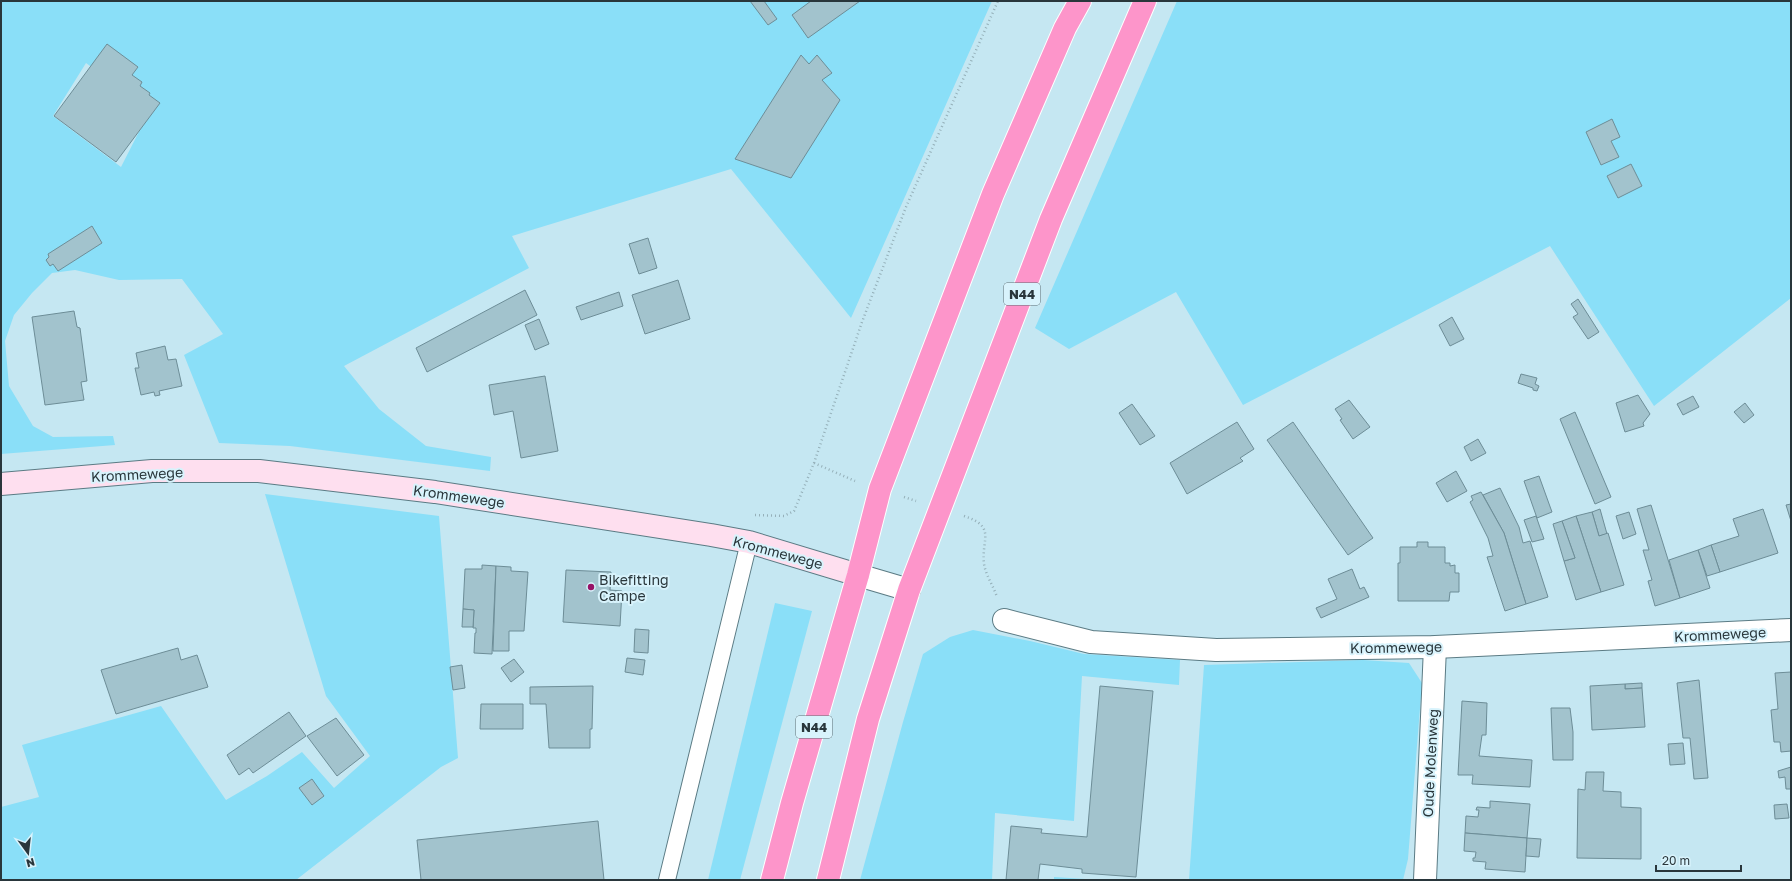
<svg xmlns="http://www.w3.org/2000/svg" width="1792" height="881" font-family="'Golos Text',sans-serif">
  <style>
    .green { fill: #8adff8; fill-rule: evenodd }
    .building { fill: #a2c3cd; stroke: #6d8d97 }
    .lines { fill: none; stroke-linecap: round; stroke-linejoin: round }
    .lane-casing { stroke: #5b7b84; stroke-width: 18 }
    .street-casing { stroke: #5b7b84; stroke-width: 24 }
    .secondary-casing { stroke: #5b7b84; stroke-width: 24 }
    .highway-casing { stroke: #fff; stroke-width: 24 }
    .path { stroke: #95b0b9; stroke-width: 2.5; stroke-dasharray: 1 3; stroke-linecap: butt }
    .lane { stroke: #fff; stroke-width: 16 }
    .street { stroke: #fff; stroke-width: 22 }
    .secondary { stroke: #fedfef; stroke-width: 22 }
    .highway { stroke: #fd95ca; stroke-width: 22 }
    .poi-dot { fill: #971166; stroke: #d8f3fc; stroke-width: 1.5 }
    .labels { text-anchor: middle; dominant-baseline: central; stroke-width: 4; stroke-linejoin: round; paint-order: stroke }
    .shield { fill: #d8f3fc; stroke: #5e6f75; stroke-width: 1 }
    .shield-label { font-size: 13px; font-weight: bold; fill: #29363b }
    .street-label { font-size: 14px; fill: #29363b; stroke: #d8f3fc }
    .poi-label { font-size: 14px; fill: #29363b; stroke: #d8f3fc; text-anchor: start }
  </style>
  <rect width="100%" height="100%" fill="#c5e7f2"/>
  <g class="green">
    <path d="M 1,1 L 992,1 L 851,318 L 731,169 L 512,236 L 529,268 L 344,366 L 379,409 L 426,446 L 491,457 L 490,471 L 290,446 L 219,443 L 184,355 L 223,334 L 182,279 L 119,280 L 75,270 L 52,273 L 32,293 L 14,315 L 5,341 L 9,386 L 33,426 L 53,437 L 113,436 L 115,445 L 1,454 ZM 86,63 L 150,110 L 121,167 L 53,116 Z"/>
    <path d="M 1177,1 L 1791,1 L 1791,298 L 1654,406 L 1550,246 L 1243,405 L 1176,292 L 1069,349 L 1035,328 Z"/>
    <path d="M 265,494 L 439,516 L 458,758 L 441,767 L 296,880 L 1,880 L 1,807 L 39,797 L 22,745 L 161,706 L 226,800 L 267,776 L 302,752 L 334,788 L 370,756 L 326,696 Z"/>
    <path d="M 775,603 L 812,611 L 740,880 L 708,880 Z"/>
    <path d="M 973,630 L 1030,641 L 1084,654 L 1180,660 L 1179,685 L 1082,676 L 1074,821 L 995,813 L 992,880 L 860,880 L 903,722 L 923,654 L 950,637 Z"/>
    <path d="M 1363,660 L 1409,663 L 1422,683 L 1408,859 L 1403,880 L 1189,880 L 1204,665 Z"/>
    <path d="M 1054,877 L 1101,880 L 1054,880 Z"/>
  </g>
  <g class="building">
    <path d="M 750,1 L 764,1 L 777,19 L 768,25 Z"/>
    <path d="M 811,1 L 860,1 L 808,38 L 792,15 Z"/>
    <path d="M 107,44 L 138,67 L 132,75 L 142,82 L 140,86 L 150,93 L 149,95 L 160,103 L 116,162 L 54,116 Z"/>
    <path d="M 801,55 L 809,64 L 817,55 L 832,73 L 822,80 L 840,100 L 791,178 L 735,159 Z"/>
    <path d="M 1612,119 L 1620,137 L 1611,141 L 1619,157 L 1601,165 L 1586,132 Z"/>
    <path d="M 1631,164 L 1642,186 L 1618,198 L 1607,176 Z"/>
    <path d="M 92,226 L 102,243 L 58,271 L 53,264 L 50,266 L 46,260 L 49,257 L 48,254 Z"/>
    <path d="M 648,238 L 657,268 L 639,274 L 629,244 Z"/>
    <path d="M 678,280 L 690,319 L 645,334 L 632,295 Z"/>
    <path d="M 525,290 L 537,315 L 427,372 L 416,348 Z"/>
    <path d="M 619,292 L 623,306 L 581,320 L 576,307 Z"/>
    <path d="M 1578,299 L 1599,332 L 1588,339 L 1573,317 L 1578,314 L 1571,304 Z"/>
    <path d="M 74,311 L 77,327 L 80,328 L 87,381 L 81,382 L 84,400 L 45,405 L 32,317 Z"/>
    <path d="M 1452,317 L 1464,339 L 1450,346 L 1439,325 Z"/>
    <path d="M 539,319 L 549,344 L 535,350 L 525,325 Z"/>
    <path d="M 165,346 L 168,360 L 176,359 L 182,386 L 159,391 L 160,395 L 155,396 L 154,392 L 141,395 L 135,368 L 139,368 L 136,353 Z"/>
    <path d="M 1521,374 L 1537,378 L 1535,384 L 1539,386 L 1537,391 L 1533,390 L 1533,388 L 1518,383 Z"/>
    <path d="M 545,376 L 558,451 L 521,458 L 513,411 L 494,415 L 489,385 Z"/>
    <path d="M 1638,395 L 1650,414 L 1643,423 L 1644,426 L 1625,432 L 1616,403 Z"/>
    <path d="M 1693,396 L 1699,407 L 1683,415 L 1677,404 Z"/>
    <path d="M 1349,400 L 1370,427 L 1353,439 L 1340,420 L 1342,419 L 1335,409 Z"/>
    <path d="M 1745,403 L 1754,415 L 1744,423 L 1734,412 Z"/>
    <path d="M 1132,404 L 1155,436 L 1140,445 L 1119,413 Z"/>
    <path d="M 1575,412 L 1611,497 L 1595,504 L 1560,419 Z"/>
    <path d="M 1237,422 L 1254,449 L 1240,458 L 1243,461 L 1187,494 L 1170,463 Z"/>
    <path d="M 1293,422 L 1373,538 L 1348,555 L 1267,440 Z"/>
    <path d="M 1478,439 L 1486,453 L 1471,461 L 1464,447 Z"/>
    <path d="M 1456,471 L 1467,491 L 1447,502 L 1436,483 Z"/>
    <path d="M 1539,476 L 1552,512 L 1537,518 L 1524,481 Z"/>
    <path d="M 1500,488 L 1519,527 L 1523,543 L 1530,541 L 1548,597 L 1526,604 L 1504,533 L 1483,495 Z"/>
    <path d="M 1481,492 L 1504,533 L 1526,604 L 1505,611 L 1487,557 L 1493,556 L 1488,538 L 1470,502 L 1473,500 L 1471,496 Z"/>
    <path d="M 1791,504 L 1791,521 L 1786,505 Z"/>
    <path d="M 1651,505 L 1680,598 L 1655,606 L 1648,581 L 1652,580 L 1643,550 L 1649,550 L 1637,509 Z"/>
    <path d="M 1600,509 L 1607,534 L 1599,536 L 1592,512 Z"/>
    <path d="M 1763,509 L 1778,553 L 1720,572 L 1711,545 L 1739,536 L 1733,519 Z"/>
    <path d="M 1592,512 L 1599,536 L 1608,533 L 1624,585 L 1601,592 L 1576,516 Z"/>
    <path d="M 1629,512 L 1636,534 L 1623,539 L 1616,516 Z"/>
    <path d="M 1536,516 L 1544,539 L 1532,542 L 1524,520 Z"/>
    <path d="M 1576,516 L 1601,592 L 1576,600 L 1564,561 L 1575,558 L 1562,521 Z"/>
    <path d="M 1562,521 L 1575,558 L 1564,561 L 1553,524 Z"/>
    <path d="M 1417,542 L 1428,542 L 1428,547 L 1445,547 L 1445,563 L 1450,563 L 1450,566 L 1455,565 L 1455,573 L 1459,573 L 1459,592 L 1450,592 L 1449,601 L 1398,601 L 1398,563 L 1400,563 L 1400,547 L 1417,547 Z"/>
    <path d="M 1711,545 L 1720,572 L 1707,576 L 1698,550 Z"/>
    <path d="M 1698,550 L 1710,588 L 1680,598 L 1669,560 Z"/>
    <path d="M 482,565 L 496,566 L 492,654 L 474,653 L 475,633 L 476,633 L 476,628 L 473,628 L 474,610 L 463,609 L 465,569 L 482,569 Z"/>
    <path d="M 496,566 L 511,567 L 511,571 L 528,572 L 524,631 L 509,631 L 509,651 L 493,651 Z"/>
    <path d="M 1352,569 L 1360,589 L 1364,587 L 1369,597 L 1321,618 L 1316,608 L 1337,599 L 1328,579 Z"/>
    <path d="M 566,570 L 611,572 L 610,590 L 622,591 L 620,626 L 563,622 Z"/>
    <path d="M 463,609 L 474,610 L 473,627 L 462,627 Z"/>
    <path d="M 635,629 L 649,630 L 648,653 L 634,652 Z"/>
    <path d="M 178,648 L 181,660 L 197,655 L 208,687 L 116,714 L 101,670 Z"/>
    <path d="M 627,658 L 645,660 L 643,675 L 625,672 Z"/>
    <path d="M 514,659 L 524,672 L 511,682 L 501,668 Z"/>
    <path d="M 462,665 L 465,688 L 453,690 L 450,667 Z"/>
    <path d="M 1791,672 L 1791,751 L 1781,752 L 1780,742 L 1774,742 L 1771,710 L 1778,709 L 1775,673 Z"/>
    <path d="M 1699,680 L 1708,778 L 1694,779 L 1690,738 L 1683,738 L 1677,683 Z"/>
    <path d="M 1642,683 L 1642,688 L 1625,689 L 1625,684 Z"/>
    <path d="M 1625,684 L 1625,689 L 1642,688 L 1645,727 L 1592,730 L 1590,686 Z"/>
    <path d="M 593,686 L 592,729 L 590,729 L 590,748 L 549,748 L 546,704 L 530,704 L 530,687 Z"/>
    <path d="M 1100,686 L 1153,691 L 1136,877 L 1082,873 L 1082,869 L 1040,864 L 1038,880 L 1006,880 L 1011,826 L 1042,829 L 1041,833 L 1087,837 Z"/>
    <path d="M 1462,701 L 1487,703 L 1486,735 L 1482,735 L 1479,756 L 1532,760 L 1530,787 L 1472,784 L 1473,775 L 1458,775 Z"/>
    <path d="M 481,704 L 523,704 L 523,729 L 480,729 Z"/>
    <path d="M 1551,708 L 1570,708 L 1573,732 L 1573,760 L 1553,760 Z"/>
    <path d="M 289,712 L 306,736 L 253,773 L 249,768 L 239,775 L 227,755 Z"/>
    <path d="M 336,718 L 364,755 L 337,776 L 307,736 Z"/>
    <path d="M 1683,743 L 1685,764 L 1670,765 L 1668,744 Z"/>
    <path d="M 1791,767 L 1791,789 L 1786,789 L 1785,777 L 1779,778 L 1778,771 Z"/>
    <path d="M 1586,772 L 1604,772 L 1603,791 L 1621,792 L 1621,807 L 1641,808 L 1641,859 L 1577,858 L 1578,789 L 1585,790 Z"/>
    <path d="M 312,779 L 324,796 L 312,805 L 299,788 Z"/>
    <path d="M 1490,801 L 1530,804 L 1527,838 L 1465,833 L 1466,816 L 1478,817 L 1479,810 L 1476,810 L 1477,807 L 1490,808 Z"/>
    <path d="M 1787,804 L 1789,818 L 1775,819 L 1774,805 Z"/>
    <path d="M 598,821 L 604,880 L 421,880 L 417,840 Z"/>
    <path d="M 1465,833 L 1527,838 L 1525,872 L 1485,869 L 1486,862 L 1473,861 L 1473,858 L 1475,858 L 1476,852 L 1464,851 Z"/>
    <path d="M 1527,838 L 1541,839 L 1539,857 L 1526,856 Z"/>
  </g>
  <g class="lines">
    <defs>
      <path id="lane" d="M 667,880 L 749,542"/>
      <g id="street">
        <path d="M 858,575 L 909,590"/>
        <path d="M 1004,620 L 1091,642 L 1216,650 L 1435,647 L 1791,630"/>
        <path d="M 1425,880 L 1435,647"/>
      </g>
      <path id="secondary" d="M 1,484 L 152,471 L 259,471 L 435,492 L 711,535 L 749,542 L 858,575"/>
      <g id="highway">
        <path d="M 772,880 L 792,803 L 858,575 L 880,489 L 993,194 L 1065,28 L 1080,1"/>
        <path d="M 828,880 L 868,719 L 909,590 L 1051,219 L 1145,1"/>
      </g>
    </defs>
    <use href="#lane" class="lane-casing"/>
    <use href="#street" class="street-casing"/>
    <use href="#secondary" class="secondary-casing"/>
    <use href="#highway" class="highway-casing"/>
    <g class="path">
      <path d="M 814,463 L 855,481"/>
      <path d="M 904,497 L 916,501"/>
      <path d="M 755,515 L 784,516 L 794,511 L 800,497 L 814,463 L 862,322 L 906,207 L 998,1"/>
      <path d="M 964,516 C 997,527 981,539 984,564 C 986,576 993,585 997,597"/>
    </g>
    <use href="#lane" class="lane"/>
    <use href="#street" class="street"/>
    <use href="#secondary" class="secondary"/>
    <use href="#highway" class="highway"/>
  </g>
  <circle class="poi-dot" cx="591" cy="587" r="4"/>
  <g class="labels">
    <g class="shield">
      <rect x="1004" y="283" width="36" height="22" rx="3"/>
      <rect x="796" y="716" width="36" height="22" rx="3"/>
    </g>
    <g class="shield-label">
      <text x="1022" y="294">N44</text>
      <text x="814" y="727">N44</text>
    </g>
    <g class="street-label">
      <text transform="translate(137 474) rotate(-3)">Krommewege</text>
      <text transform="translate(459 496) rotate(8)">Krommewege</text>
      <text transform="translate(778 552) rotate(15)">Krommewege</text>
      <text transform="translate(1720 634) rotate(-3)">Krommewege</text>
      <text transform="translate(1396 647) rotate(-1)">Krommewege</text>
      <text transform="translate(1430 763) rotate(-87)">Oude Molenweg</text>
    </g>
    <g class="poi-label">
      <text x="599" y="579">Bikefitting<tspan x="599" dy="16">Campe</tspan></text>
    </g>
  </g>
  <rect width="1792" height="881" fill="none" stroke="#29363b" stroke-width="4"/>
  <g transform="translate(28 853) rotate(165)" stroke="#d8f3fc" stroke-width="3" paint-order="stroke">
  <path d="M0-3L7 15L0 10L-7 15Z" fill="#29363b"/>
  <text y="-6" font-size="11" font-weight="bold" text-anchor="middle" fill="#29363b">N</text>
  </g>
  <path d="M1656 865v6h85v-6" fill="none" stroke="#29363b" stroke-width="2"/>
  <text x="1662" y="865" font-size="12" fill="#29363b" stroke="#d8f3fc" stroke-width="3" paint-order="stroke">20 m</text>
</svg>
